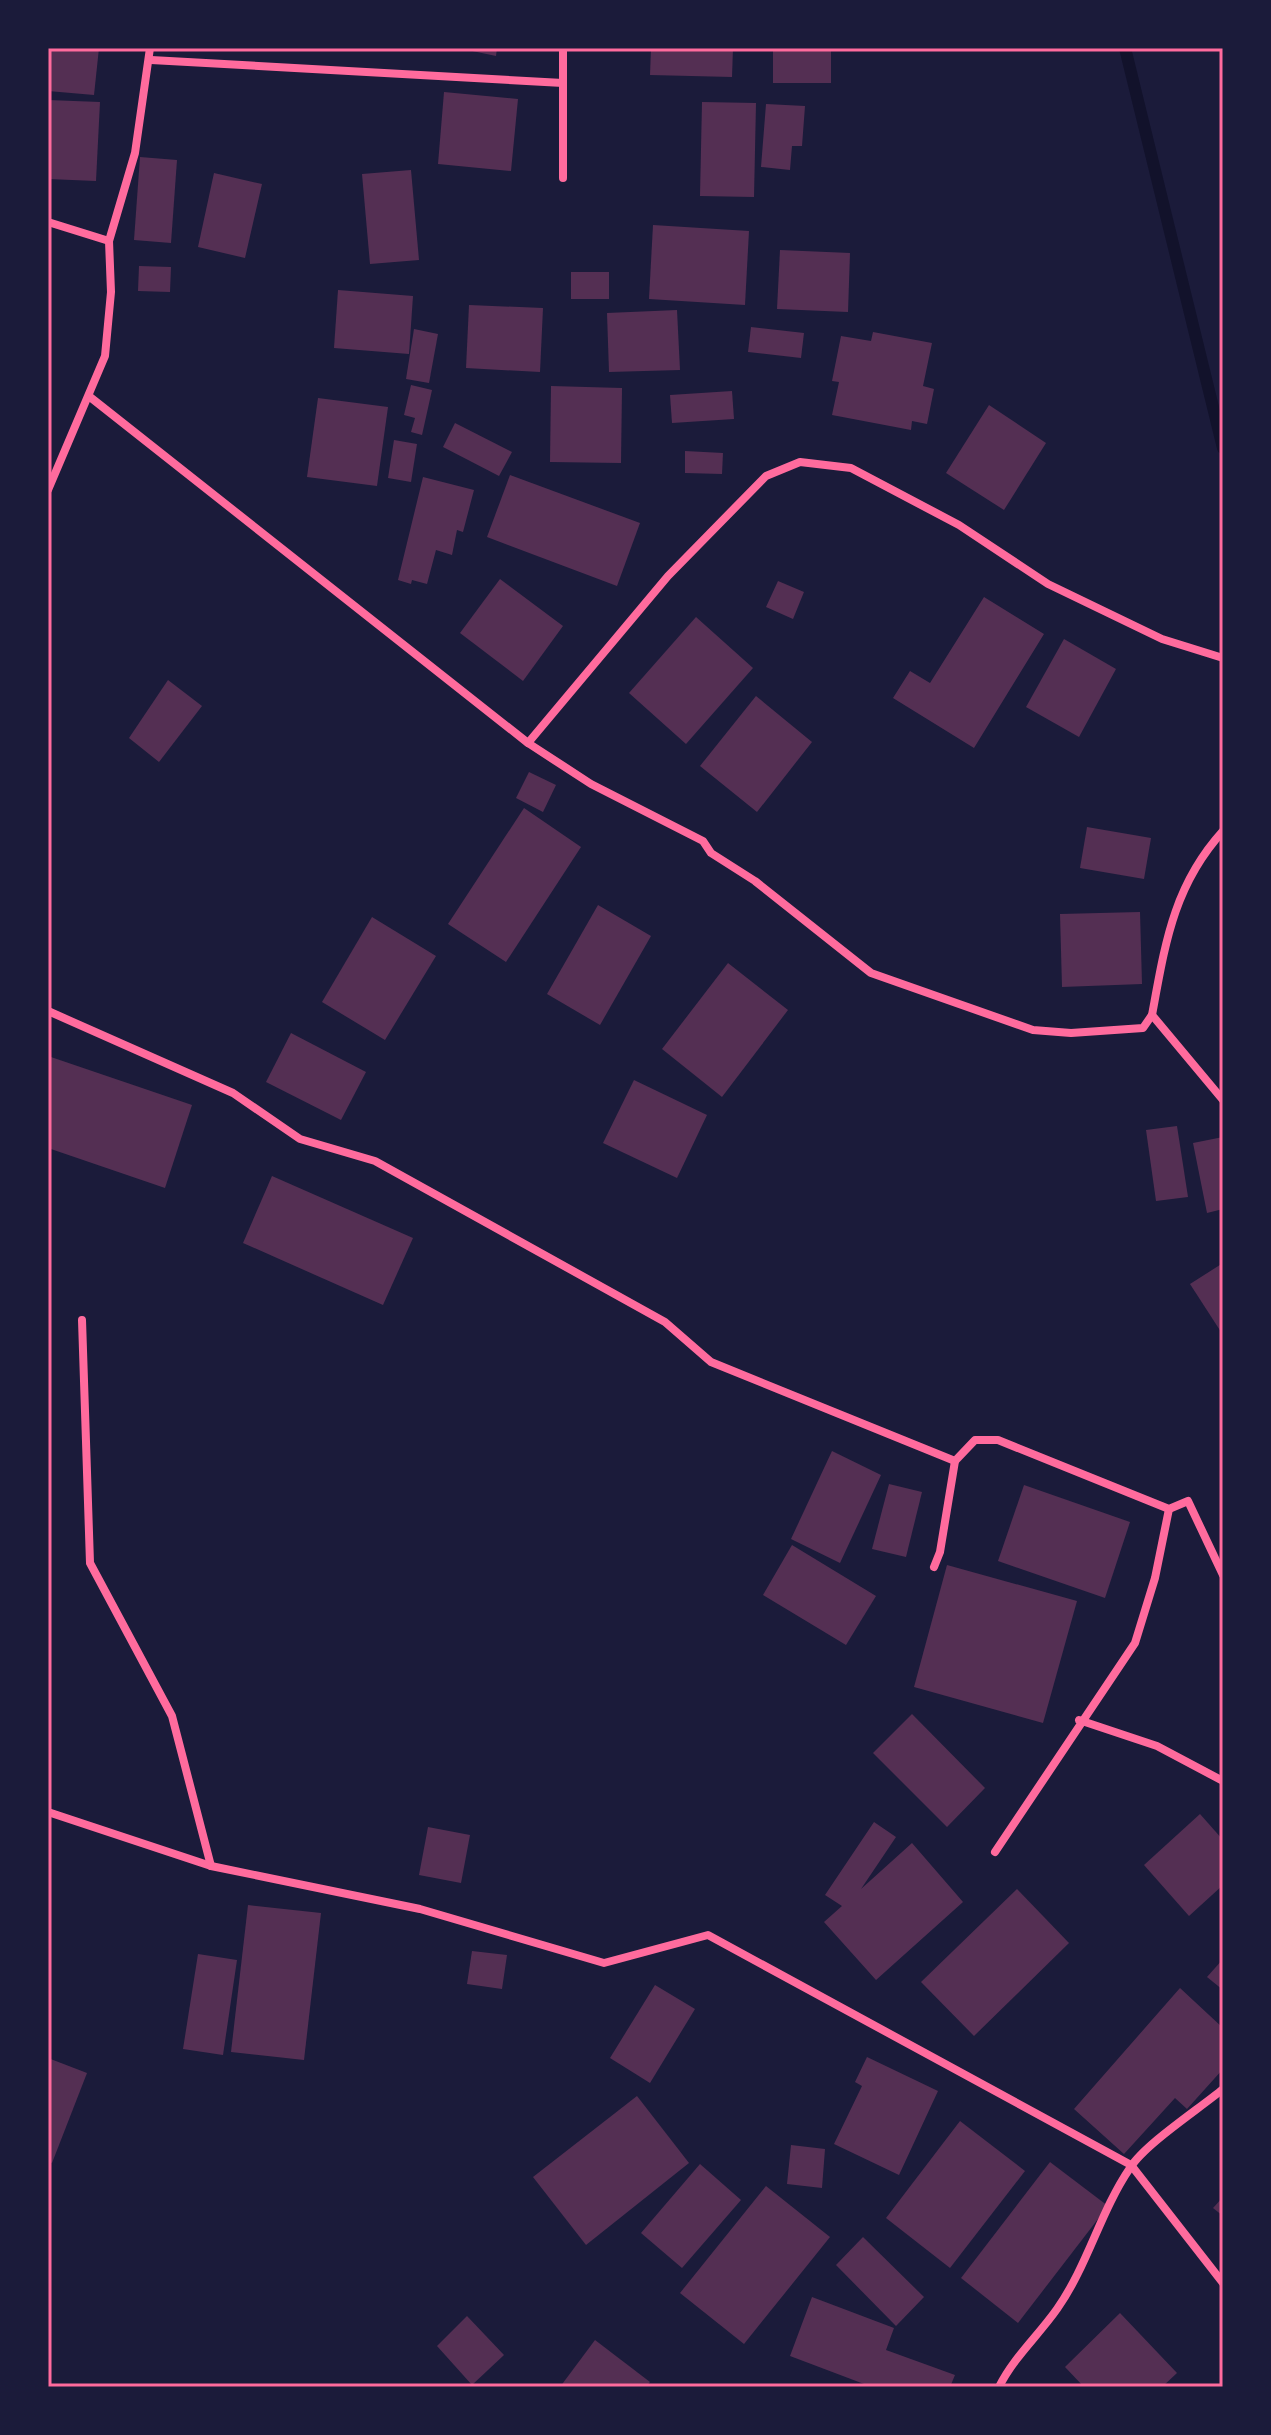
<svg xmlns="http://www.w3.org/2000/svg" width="1271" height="2435" font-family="'Source Sans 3',sans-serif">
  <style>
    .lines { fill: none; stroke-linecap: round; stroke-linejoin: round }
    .stream { stroke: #12122b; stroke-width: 12 }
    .building { fill: #542f53 }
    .minor { stroke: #ff6b9d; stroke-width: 8 }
    .neatline { fill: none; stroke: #ff6b9d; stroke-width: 3 }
  </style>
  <rect width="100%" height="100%" fill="#1b1b3a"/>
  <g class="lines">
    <path class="stream" d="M 1125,48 L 1223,448"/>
  </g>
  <g class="building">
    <path d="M 48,48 L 99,48 L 94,95 L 48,91 Z"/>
    <path d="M 458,48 L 497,48 L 496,56 Z"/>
    <path d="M 651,48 L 733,48 L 732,77 L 650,75 Z"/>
    <rect x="773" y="48" width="58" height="35"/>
    <path d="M 444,92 L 518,99 L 511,171 L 438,164 Z"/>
    <path d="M 48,100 L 100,102 L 96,181 L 48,179 Z"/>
    <path d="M 702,102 L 756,103 L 754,197 L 700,196 Z"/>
    <path d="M 766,104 L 805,106 L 802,146 L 792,146 L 790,170 L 761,167 Z"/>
    <path d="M 140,157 L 177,160 L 171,243 L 134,240 Z"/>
    <path d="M 411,170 L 419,260 L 370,264 L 362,174 Z"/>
    <path d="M 214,173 L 262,184 L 245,258 L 198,247 Z"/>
    <path d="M 653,225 L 749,231 L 745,305 L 649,299 Z"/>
    <path d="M 780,250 L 850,253 L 848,312 L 777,309 Z"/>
    <path d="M 139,266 L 171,267 L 170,292 L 138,291 Z"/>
    <rect x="571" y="272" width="38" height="27"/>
    <path d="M 338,290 L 413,296 L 409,354 L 334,348 Z"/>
    <path d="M 469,305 L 543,308 L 540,372 L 466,368 Z"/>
    <path d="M 677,310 L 680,370 L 609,372 L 607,313 Z"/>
    <path d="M 751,327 L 804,333 L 801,358 L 748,352 Z"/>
    <path d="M 414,329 L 438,334 L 429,383 L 406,379 Z"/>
    <path d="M 873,332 L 932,343 L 923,386 L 934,389 L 927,424 L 912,421 L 911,430 L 832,415 L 839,382 L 832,381 L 841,336 L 871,341 Z"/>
    <path d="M 411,385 L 432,390 L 422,435 L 411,432 L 415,418 L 404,415 Z"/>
    <path d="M 551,386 L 622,388 L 621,463 L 550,462 Z"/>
    <path d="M 732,391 L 734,419 L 672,423 L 670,395 Z"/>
    <path d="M 318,398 L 388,407 L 377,486 L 307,477 Z"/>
    <path d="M 989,405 L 1046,443 L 1004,510 L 946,473 Z"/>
    <path d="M 455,423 L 512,452 L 499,476 L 443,447 Z"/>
    <path d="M 394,440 L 417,444 L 411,482 L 388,478 Z"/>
    <path d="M 685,451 L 723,453 L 722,474 L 685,473 Z"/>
    <path d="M 510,475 L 640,523 L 617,586 L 487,537 Z"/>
    <path d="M 423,477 L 474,490 L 463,532 L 457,530 L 452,555 L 436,550 L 427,584 L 412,580 L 411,584 L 398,580 Z"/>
    <path d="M 500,579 L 563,626 L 523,681 L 460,633 Z"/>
    <path d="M 778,581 L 804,592 L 793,619 L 766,607 Z"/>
    <path d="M 984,597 L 1044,634 L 974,748 L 893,698 L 910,671 L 930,683 Z"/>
    <path d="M 696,617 L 753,668 L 686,744 L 629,693 Z"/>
    <path d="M 1064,639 L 1116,669 L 1079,737 L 1026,707 Z"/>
    <path d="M 168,680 L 202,706 L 159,762 L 129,738 Z"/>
    <path d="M 756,696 L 812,742 L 757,812 L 700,766 Z"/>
    <path d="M 529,772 L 556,785 L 543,812 L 516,798 Z"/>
    <path d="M 524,808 L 581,847 L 506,962 L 448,924 Z"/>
    <path d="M 1087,827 L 1151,838 L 1144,879 L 1080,868 Z"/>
    <path d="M 598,905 L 651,936 L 600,1025 L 547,994 Z"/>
    <path d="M 1140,912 L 1142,984 L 1062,987 L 1060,914 Z"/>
    <path d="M 372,917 L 436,956 L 385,1040 L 322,1002 Z"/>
    <path d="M 728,963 L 788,1010 L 722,1097 L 662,1049 Z"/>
    <path d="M 291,1033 L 366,1072 L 341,1120 L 266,1082 Z"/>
    <path d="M 48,1056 L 192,1105 L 165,1188 L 48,1148 Z"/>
    <path d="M 634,1080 L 707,1115 L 677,1178 L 603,1143 Z"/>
    <path d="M 1177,1126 L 1188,1197 L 1156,1201 L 1146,1130 Z"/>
    <path d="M 1223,1137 L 1223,1209 L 1207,1213 L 1193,1143 Z"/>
    <path d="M 272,1176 L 413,1238 L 383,1305 L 243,1243 Z"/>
    <path d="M 1223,1263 L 1223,1335 L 1190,1284 Z"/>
    <path d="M 832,1451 L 881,1475 L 840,1563 L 791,1539 Z"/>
    <path d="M 889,1484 L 922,1492 L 906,1557 L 872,1549 Z"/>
    <path d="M 1024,1485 L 1130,1522 L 1105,1598 L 998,1561 Z"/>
    <path d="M 792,1545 L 876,1596 L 846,1645 L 763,1595 Z"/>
    <path d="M 947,1565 L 1077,1601 L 1043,1723 L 914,1687 Z"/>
    <path d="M 912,1714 L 985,1788 L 947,1827 L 873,1753 Z"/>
    <path d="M 1200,1814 L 1223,1840 L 1223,1885 L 1189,1916 L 1144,1865 Z"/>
    <path d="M 874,1822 L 896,1837 L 861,1889 L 912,1843 L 963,1902 L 876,1980 L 824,1922 L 842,1906 L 825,1895 Z"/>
    <path d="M 428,1827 L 470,1835 L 461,1883 L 419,1875 Z"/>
    <path d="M 1017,1889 L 1069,1943 L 974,2036 L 921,1982 Z"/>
    <path d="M 248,1905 L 321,1913 L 304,2060 L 231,2052 Z"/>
    <path d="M 472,1951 L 507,1955 L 502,1989 L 467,1984 Z"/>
    <path d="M 198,1954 L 237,1960 L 223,2055 L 183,2049 Z"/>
    <path d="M 1223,1959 L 1223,1990 L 1207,1977 Z"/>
    <path d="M 655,1985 L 695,2009 L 650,2083 L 610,2058 Z"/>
    <path d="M 1180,1988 L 1223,2028 L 1223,2069 L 1187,2109 L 1175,2098 L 1124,2154 L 1074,2109 Z"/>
    <path d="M 867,2057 L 938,2091 L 899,2175 L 834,2144 L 862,2086 L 855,2082 Z"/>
    <path d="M 48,2058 L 87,2073 L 52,2163 L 48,2161 Z"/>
    <path d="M 637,2096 L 689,2163 L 586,2245 L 533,2177 Z"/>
    <path d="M 960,2121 L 1025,2171 L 950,2268 L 886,2218 Z"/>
    <path d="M 791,2145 L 825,2149 L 822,2188 L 787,2184 Z"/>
    <path d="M 1050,2162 L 1108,2206 L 1018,2323 L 961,2278 Z"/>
    <path d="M 700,2164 L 741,2200 L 682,2268 L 641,2233 Z"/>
    <path d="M 766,2186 L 830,2237 L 744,2344 L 680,2293 Z"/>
    <path d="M 1223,2197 L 1223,2216 L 1213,2208 Z"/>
    <path d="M 863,2237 L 924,2297 L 896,2326 L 836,2265 Z"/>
    <path d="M 812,2297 L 894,2328 L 886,2350 L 955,2375 L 950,2387 L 872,2387 L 790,2356 Z"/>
    <path d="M 1120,2313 L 1177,2373 L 1162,2387 L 1084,2387 L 1065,2367 Z"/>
    <path d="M 467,2316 L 504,2355 L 472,2385 L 437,2346 Z"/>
    <path d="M 595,2340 L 650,2382 L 646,2387 L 560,2387 Z"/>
  </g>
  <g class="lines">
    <g class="minor">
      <path d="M 563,48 L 563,178"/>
      <path d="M 151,60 L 563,83"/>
      <path d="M 48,222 L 109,241"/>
      <path d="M 90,397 L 528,743 L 591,784 L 703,841 L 711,853 L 755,881 L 871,973 L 1033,1030 L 1071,1033 L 1143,1028 L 1152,1015 C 1165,945 1173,886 1223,831"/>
      <path d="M 48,490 L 105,356 L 111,292 L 109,241 L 135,153 L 150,48"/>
      <path d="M 528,743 L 668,576 L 766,476 L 800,462 L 851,468 L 959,525 L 1048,584 L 1162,639 L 1223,658"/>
      <path d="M 48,1011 L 233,1093 L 300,1139 L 375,1161 L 665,1322 L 711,1362 L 955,1461 L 975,1440 L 998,1440 L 1169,1509 L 1188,1501 L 1223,1575"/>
      <path d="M 1152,1015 L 1223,1100"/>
      <path d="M 82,1320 L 90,1563 L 172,1716 L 211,1866"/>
      <path d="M 934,1567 L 940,1552 L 955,1461"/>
      <path d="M 1079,1720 L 1157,1746 L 1223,1781"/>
      <path d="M 48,1812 L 211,1866 L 420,1909 L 604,1963 L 708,1935 L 1131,2165 L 1223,2283"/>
      <path d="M 995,1852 L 1135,1643 L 1155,1578 L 1169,1509"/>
      <path d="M 999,2387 C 1014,2357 1038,2336 1057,2309 C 1088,2265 1100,2212 1130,2168 C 1145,2144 1199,2109 1223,2089"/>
    </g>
  </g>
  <rect width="1271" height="2435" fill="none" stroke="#1b1b3a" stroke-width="100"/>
  <rect x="50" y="50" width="1171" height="2335" class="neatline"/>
</svg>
